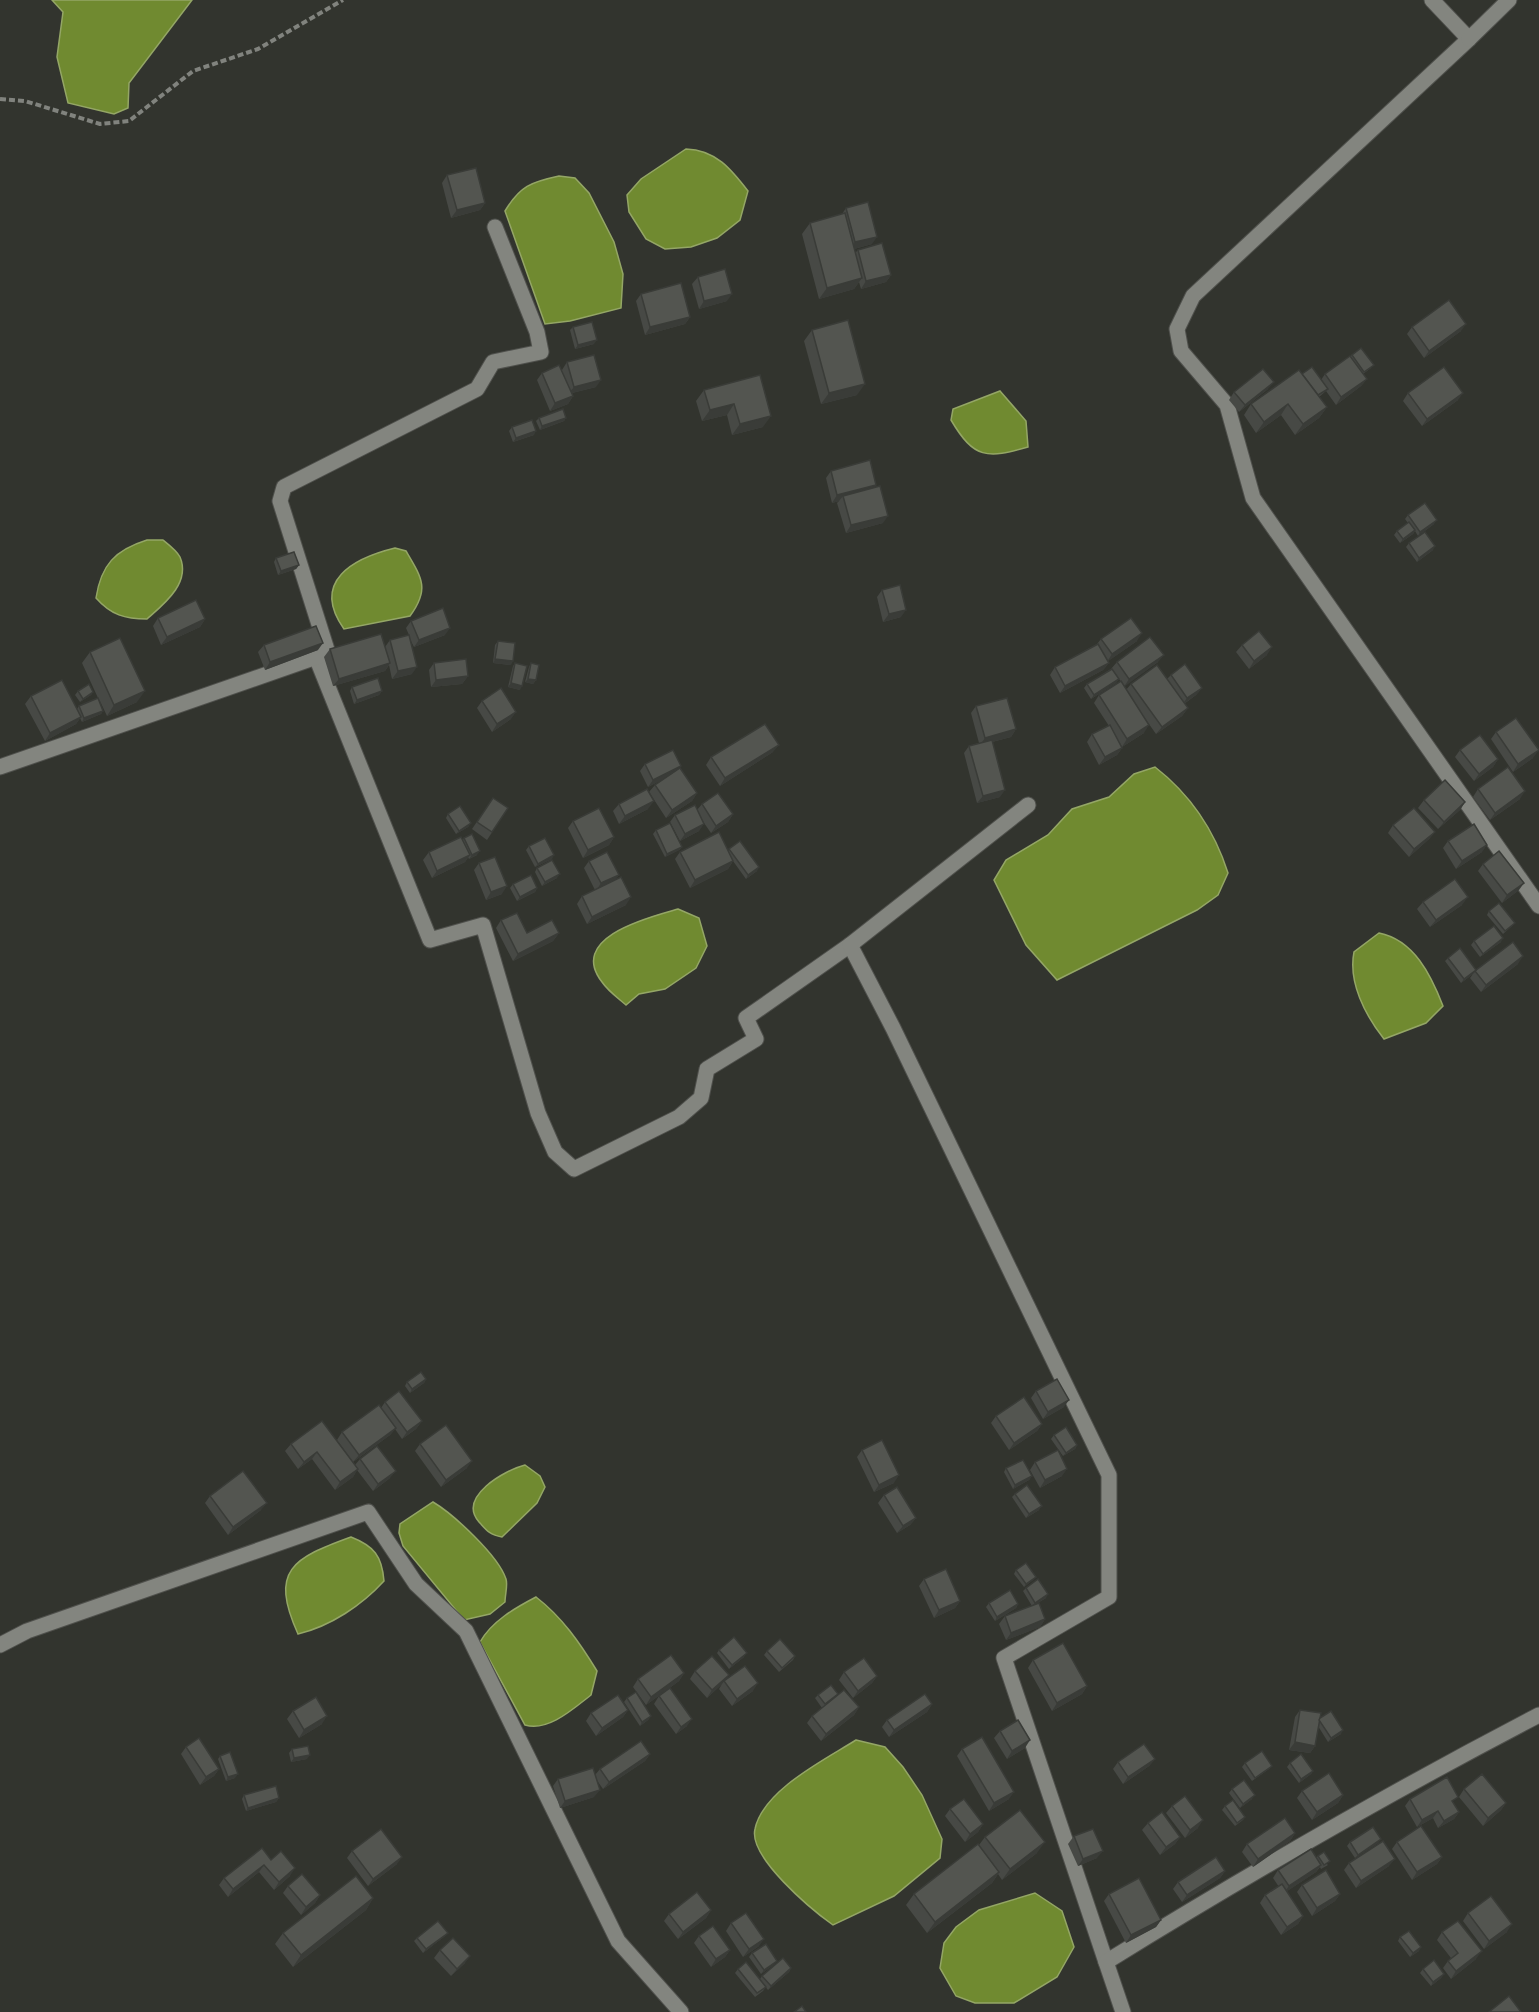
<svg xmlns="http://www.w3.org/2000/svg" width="1539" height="2012" font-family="Raleway,sans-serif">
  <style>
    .water { fill: #708a30; stroke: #94a666; stroke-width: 1.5 }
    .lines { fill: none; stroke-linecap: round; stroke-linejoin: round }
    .minor-casing { stroke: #4f504c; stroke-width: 17 }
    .path { stroke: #81837e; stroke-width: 4; stroke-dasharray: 6 3; stroke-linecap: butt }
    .minor { stroke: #83857f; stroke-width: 15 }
    .wall { fill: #474945 }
    .shaded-wall { fill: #3a3c38 }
    .building { fill: #535550; stroke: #3a3c38; stroke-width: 1.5 }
  </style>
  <rect width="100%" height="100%" fill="#32342e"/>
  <g class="water">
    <path d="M 52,0 L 192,0 L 129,83 L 128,108 L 114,114 L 68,103 L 57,57 L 63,12 Z"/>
    <path d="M 686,149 C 716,150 731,169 748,191 L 740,220 L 717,238 L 691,247 L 665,249 L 646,239 L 629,212 L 627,195 L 641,179 Z"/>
    <path d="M 559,176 L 575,178 L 589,193 L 614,242 L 623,274 L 621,308 L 570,321 L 545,324 L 505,211 C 520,186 531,182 559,176 Z"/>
    <path d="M 1000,391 L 1026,421 L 1028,447 C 987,459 974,459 951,420 L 953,409 Z"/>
    <path d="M 147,540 L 163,540 C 168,544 177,551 180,557 C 191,583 164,604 147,619 C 125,619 111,615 96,598 C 101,565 115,550 147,540 Z"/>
    <path d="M 395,548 L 406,551 C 422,578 430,589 410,616 L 344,629 C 310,581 354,558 395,548 Z"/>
    <path d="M 1155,767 C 1191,795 1214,829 1228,873 L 1218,895 L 1197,910 L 1057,980 L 1026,945 L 994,880 L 1006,860 L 1048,835 L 1072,809 L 1109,797 L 1134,774 Z"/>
    <path d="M 678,909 L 699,918 L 707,946 L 696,968 L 665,989 L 639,994 L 626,1005 C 618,998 608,991 602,982 C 567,937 650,917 678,909 Z"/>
    <path d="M 1379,933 C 1414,940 1431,975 1443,1006 L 1426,1023 L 1384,1039 C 1365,1015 1348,982 1354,952 Z"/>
    <path d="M 525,1465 L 540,1476 L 545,1487 L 537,1503 L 502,1537 C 490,1535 487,1531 479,1522 C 457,1497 505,1470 525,1465 Z"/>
    <path d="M 433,1502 C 453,1514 498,1555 506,1579 C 508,1585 505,1595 505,1602 L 490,1614 L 464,1620 L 403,1546 L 399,1533 L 400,1524 Z"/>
    <path d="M 351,1537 C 374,1546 382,1556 384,1581 C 362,1605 331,1626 298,1634 C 269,1570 293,1558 351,1537 Z"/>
    <path d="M 536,1597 C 562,1617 580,1643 597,1671 L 591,1695 C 573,1709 548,1732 525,1725 L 480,1642 C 492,1621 515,1608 536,1597 Z"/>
    <path d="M 856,1740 L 885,1747 L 903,1767 L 922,1795 L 942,1839 L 940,1858 L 894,1896 L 833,1925 C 812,1910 748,1857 755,1829 C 763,1790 826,1759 856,1740 Z"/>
    <path d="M 1035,1893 L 1062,1911 L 1074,1947 L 1057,1977 L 1014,2003 L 975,2003 L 956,1996 L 940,1968 L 944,1943 L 956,1927 L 979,1910 Z"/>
  </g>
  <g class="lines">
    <defs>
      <g id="minor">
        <path d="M 1432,0 L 1469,39 L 1193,296 L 1177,329 L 1181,351 L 1227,405 L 1253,498 L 1539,906"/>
        <path d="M 1469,39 L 1509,0"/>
        <path d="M 316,657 L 430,940 L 483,925 L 538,1113 L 555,1152 L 574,1169 L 679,1117 L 701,1098 L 707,1069 L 756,1039 L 746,1018 L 850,945"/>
        <path d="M 0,767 L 328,653 L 280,501 L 284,487 L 477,389 L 493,362 L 541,352 L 537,332 L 495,227"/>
        <path d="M 1028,805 L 850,945 L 893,1028 L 1109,1475 L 1109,1597 L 1004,1658 L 1106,1962"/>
        <path d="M 0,1645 L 27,1631 L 368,1512 L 416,1584 L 466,1631 L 618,1941 L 681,2012"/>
        <path d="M 1123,2012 L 1106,1962 C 1247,1875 1391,1792 1539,1715"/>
      </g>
    </defs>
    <use href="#minor" class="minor-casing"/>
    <path class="path" d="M 0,99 L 25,101 L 100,124 L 129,121 L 193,71 L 258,49 L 343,0"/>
    <use href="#minor" class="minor"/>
  </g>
  <g class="wall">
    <path d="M 447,175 L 485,203 L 480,210 L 451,218 L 442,183 Z"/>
    <path d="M 846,208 L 872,244 L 854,249 L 855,253 L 858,250 L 891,275 L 886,282 L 861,289 L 859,282 L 854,289 L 819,299 L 802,234 L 810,223 L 842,214 Z"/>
    <path d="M 698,277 L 727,301 L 699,309 L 692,284 Z"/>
    <path d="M 641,294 L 690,317 L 685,324 L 645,335 L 636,301 Z"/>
    <path d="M 573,327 L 594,344 L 575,349 L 570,330 Z"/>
    <path d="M 1412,327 L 1461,331 L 1424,358 L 1407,334 Z"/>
    <path d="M 812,330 L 857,395 L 821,404 L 804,341 Z"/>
    <path d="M 1352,355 L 1371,368 L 1363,374 L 1367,379 L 1361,386 L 1336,405 L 1326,391 L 1319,397 L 1327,407 L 1319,418 L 1295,435 L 1281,415 L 1256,433 L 1244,415 L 1251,404 L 1302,374 L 1321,380 L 1325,374 Z"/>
    <path d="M 567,362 L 596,387 L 572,393 L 573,396 L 568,404 L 550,411 L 537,380 L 542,373 L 562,370 Z"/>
    <path d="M 760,375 L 763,427 L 732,435 L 727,415 L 702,421 L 696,401 L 704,390 Z"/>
    <path d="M 1268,389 L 1239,412 L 1229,400 L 1234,392 Z"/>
    <path d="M 1408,393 L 1458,400 L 1422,426 L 1403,401 Z"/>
    <path d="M 539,418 L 566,418 L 564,421 L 540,430 L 536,421 Z"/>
    <path d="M 512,427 L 534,435 L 513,442 L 509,431 Z"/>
    <path d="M 831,471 L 876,485 L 875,487 L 883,523 L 846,533 L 837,503 L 839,501 L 832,503 L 826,478 Z"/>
    <path d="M 1408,515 L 1434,524 L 1418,536 L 1415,531 L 1413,534 L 1400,543 L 1394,535 L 1397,531 L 1408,523 L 1405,519 Z"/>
    <path d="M 1409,543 L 1433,550 L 1417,562 L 1406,547 Z"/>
    <path d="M 276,558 L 299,565 L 296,569 L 278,575 L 274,562 Z"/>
    <path d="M 882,590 L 901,617 L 883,622 L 877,597 Z"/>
    <path d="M 158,618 L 205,619 L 200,627 L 161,645 L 153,626 Z"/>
    <path d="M 411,621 L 445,635 L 414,647 L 409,637 L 412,674 L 392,679 L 389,665 L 385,671 L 333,686 L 324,657 L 330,649 L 385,647 L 390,640 L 409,635 L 406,628 Z"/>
    <path d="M 1101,639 L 1137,641 L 1108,661 L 1109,663 L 1103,670 L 1060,693 L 1050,675 L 1055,667 L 1097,644 Z"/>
    <path d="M 498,641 L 511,665 L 493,663 L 495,645 Z"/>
    <path d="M 264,645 L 318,650 L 265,670 L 258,652 Z"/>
    <path d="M 1242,645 L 1267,655 L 1249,669 L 1236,652 Z"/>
    <path d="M 90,652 L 137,702 L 107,716 L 99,699 L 103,711 L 101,714 L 82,722 L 80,718 L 76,724 L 45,741 L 25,704 L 31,696 L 77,709 L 79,706 L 98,698 L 82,663 Z"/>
    <path d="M 1117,662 L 1158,662 L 1124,686 L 1126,690 L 1131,684 L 1167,679 L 1171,675 L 1202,688 L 1196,695 L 1184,704 L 1188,708 L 1182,716 L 1156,734 L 1144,717 L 1144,733 L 1122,747 L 1118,740 L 1122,748 L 1117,755 L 1099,765 L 1087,742 L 1092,734 L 1109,726 L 1094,703 L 1099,695 L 1121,682 L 1119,679 L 1116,683 L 1091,699 L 1084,688 L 1087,684 L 1111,669 Z"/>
    <path d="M 434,663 L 468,676 L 462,684 L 431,687 L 429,670 Z"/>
    <path d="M 515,663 L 520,690 L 508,687 L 513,666 Z"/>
    <path d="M 531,663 L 536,680 L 533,684 L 525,682 L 529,667 Z"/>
    <path d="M 352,687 L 382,691 L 379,695 L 354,704 L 350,691 Z"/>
    <path d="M 78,691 L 93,692 L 91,695 L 80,702 L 75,695 Z"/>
    <path d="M 482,701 L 511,719 L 492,732 L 477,708 Z"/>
    <path d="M 976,706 L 1016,729 L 1011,737 L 992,742 L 1000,797 L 977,803 L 964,753 L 969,746 L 979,743 L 971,713 Z"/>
    <path d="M 1496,732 L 1533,758 L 1513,772 L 1491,739 Z"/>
    <path d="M 1460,750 L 1498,759 L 1493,767 L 1474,781 L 1455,757 Z"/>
    <path d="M 773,752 L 720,786 L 706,765 L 711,757 Z"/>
    <path d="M 645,764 L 681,766 L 678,769 L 697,793 L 692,801 L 666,818 L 649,792 L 655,785 L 663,779 L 648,787 L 640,771 Z"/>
    <path d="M 1478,789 L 1520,799 L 1490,820 L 1473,797 Z"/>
    <path d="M 493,798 L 508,808 L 487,840 L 472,829 Z"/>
    <path d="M 1424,800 L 1465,802 L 1460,810 L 1438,829 L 1418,808 Z"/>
    <path d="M 619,804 L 648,809 L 619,824 L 613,811 Z"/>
    <path d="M 702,804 L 733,814 L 728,822 L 711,833 L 702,820 L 699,831 L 680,841 L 670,822 L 675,815 L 697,810 Z"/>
    <path d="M 448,814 L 471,823 L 468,827 L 456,834 L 446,818 Z"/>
    <path d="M 573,821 L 614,837 L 609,845 L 583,858 L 568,828 Z"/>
    <path d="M 1393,825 L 1435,832 L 1429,839 L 1409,857 L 1388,833 Z"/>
    <path d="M 656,830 L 682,847 L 679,850 L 665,857 L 653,834 Z"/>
    <path d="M 464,838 L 477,855 L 469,859 L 468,857 L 465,862 L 432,878 L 423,860 L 429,852 L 463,840 Z"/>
    <path d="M 1448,841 L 1482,852 L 1456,869 L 1443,848 Z"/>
    <path d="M 529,846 L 552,859 L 535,867 L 526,850 Z"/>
    <path d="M 729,849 L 757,871 L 746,879 L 733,861 L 728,869 L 690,888 L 675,859 L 680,852 L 728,851 Z"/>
    <path d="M 589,861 L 619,875 L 615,880 L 626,905 L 587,924 L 577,904 L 582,896 L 595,890 L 584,868 Z"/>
    <path d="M 479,863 L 502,894 L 486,900 L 474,870 Z"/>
    <path d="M 1483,864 L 1519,890 L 1502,903 L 1478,871 Z"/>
    <path d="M 537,868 L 557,878 L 542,886 L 535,872 Z"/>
    <path d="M 513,884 L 537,888 L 535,892 L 517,901 L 510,888 Z"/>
    <path d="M 1423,902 L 1462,905 L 1430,927 L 1417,909 Z"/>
    <path d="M 1489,911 L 1515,923 L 1512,926 L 1503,934 L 1487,915 Z"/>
    <path d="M 501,920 L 527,933 L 559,933 L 553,941 L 513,961 L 496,928 Z"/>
    <path d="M 1474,941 L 1501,942 L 1480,957 L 1471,945 Z"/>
    <path d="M 1448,958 L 1476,970 L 1518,964 L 1481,992 L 1470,978 L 1473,974 L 1461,983 L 1445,961 Z"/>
    <path d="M 426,1379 L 424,1383 L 410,1393 L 405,1386 L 407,1382 Z"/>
    <path d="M 1036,1391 L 1064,1407 L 1043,1419 L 1031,1398 Z"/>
    <path d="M 385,1402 L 422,1421 L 416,1429 L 402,1439 L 395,1429 L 390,1435 L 353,1462 L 337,1440 L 342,1432 L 381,1408 Z"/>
    <path d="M 996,1416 L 1042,1424 L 1037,1431 L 1009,1450 L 991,1423 Z"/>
    <path d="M 322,1421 L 355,1465 L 360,1459 L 390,1478 L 373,1491 L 357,1470 L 353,1477 L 335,1490 L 312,1459 L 298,1469 L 285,1451 L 291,1444 Z"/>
    <path d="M 1054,1435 L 1077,1445 L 1075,1449 L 1063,1456 L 1051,1439 Z"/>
    <path d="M 420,1444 L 467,1468 L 441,1487 L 415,1451 Z"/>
    <path d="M 862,1450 L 894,1483 L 874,1492 L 857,1457 Z"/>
    <path d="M 1035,1462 L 1062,1476 L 1040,1488 L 1030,1470 Z"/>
    <path d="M 1006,1468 L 1032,1476 L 1029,1480 L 1013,1489 L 1004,1472 Z"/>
    <path d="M 1015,1494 L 1039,1510 L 1026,1518 L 1012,1497 Z"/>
    <path d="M 884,1495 L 916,1518 L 910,1525 L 897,1533 L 878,1503 Z"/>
    <path d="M 210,1496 L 261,1510 L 228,1535 L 205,1503 Z"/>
    <path d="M 1016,1570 L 1036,1577 L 1033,1580 L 1024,1587 L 1014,1574 Z"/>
    <path d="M 924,1579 L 960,1601 L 955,1608 L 934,1618 L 919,1586 Z"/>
    <path d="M 1026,1588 L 1046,1598 L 1036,1604 L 1045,1619 L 1040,1627 L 1006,1640 L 999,1624 L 1005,1616 L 1032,1606 L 1023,1591 Z"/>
    <path d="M 989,1603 L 1018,1604 L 1016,1608 L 995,1621 L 986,1607 Z"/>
    <path d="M 719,1650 L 744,1657 L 729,1669 L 717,1653 Z"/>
    <path d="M 767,1651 L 795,1656 L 793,1660 L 779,1672 L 764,1655 Z"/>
    <path d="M 1033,1660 L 1087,1686 L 1082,1694 L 1052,1711 L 1028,1668 Z"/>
    <path d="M 695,1671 L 729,1675 L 726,1680 L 753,1691 L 732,1706 L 719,1689 L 722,1684 L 707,1698 L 690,1679 Z"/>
    <path d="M 844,1672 L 877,1676 L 872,1683 L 853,1698 L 839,1680 Z"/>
    <path d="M 684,1673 L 679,1681 L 646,1705 L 633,1687 L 638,1679 Z"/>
    <path d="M 838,1694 L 859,1707 L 854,1715 L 821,1741 L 807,1723 L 812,1716 L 822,1708 L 815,1698 L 818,1695 Z"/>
    <path d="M 659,1696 L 687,1726 L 676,1734 L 654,1704 Z"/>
    <path d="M 627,1698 L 651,1716 L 648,1720 L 640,1726 L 624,1702 Z"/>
    <path d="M 932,1704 L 927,1712 L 889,1737 L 882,1727 L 887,1720 Z"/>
    <path d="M 628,1710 L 623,1717 L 596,1736 L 586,1721 L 591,1713 Z"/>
    <path d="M 1300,1710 L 1320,1718 L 1341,1734 L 1328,1742 L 1318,1726 L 1315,1746 L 1310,1753 L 1289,1750 L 1295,1717 Z"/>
    <path d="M 293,1711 L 322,1724 L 299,1738 L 287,1719 Z"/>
    <path d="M 1000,1731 L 1025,1748 L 1007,1759 L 994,1738 Z"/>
    <path d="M 186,1747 L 219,1769 L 214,1776 L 200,1785 L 181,1754 Z"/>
    <path d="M 292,1749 L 307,1759 L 291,1762 L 289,1753 Z"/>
    <path d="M 962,1749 L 1009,1799 L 989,1811 L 957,1756 Z"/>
    <path d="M 650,1754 L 645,1761 L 603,1789 L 596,1779 L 594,1797 L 560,1808 L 553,1786 L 558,1779 L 595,1775 L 600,1769 Z"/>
    <path d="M 220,1756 L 235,1778 L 226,1781 L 218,1759 Z"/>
    <path d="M 1155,1759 L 1149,1766 L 1123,1784 L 1113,1769 L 1118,1762 Z"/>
    <path d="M 1245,1763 L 1272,1766 L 1269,1769 L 1252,1781 L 1242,1767 Z"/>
    <path d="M 1290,1763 L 1313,1771 L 1311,1774 L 1299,1783 L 1287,1767 Z"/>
    <path d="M 1232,1789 L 1252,1799 L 1240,1808 L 1229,1793 Z"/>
    <path d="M 1464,1789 L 1506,1803 L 1501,1810 L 1483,1826 L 1459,1797 Z"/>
    <path d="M 1302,1791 L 1343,1795 L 1338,1803 L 1312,1820 L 1297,1798 Z"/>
    <path d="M 244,1795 L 279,1798 L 276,1802 L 246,1811 L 242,1799 Z"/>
    <path d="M 1410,1799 L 1454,1804 L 1459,1812 L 1454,1819 L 1438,1828 L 1433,1818 L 1417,1827 L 1405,1806 Z"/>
    <path d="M 1172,1806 L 1198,1828 L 1185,1838 L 1166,1813 Z"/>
    <path d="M 1225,1806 L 1245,1817 L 1243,1820 L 1235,1826 L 1222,1810 Z"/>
    <path d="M 950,1809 L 983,1824 L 978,1832 L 965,1842 L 945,1816 Z"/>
    <path d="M 1148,1823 L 1180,1837 L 1175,1844 L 1160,1855 L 1142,1830 Z"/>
    <path d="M 1295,1833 L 1290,1841 L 1253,1867 L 1242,1852 L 1247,1844 Z"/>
    <path d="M 1074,1836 L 1097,1858 L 1078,1866 L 1068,1844 Z"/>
    <path d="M 985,1837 L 1037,1853 L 1002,1880 L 998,1874 L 992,1883 L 927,1933 L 906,1905 L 914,1894 L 979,1845 Z"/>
    <path d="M 1381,1839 L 1378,1843 L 1355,1858 L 1347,1846 L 1350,1842 Z"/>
    <path d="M 1397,1842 L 1442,1857 L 1437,1864 L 1412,1880 L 1392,1849 Z"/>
    <path d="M 352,1851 L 397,1864 L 368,1886 L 347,1858 Z"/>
    <path d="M 1318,1856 L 1328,1865 L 1321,1869 L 1320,1867 L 1316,1872 L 1287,1891 L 1303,1916 L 1298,1924 L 1281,1935 L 1260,1903 L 1265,1895 L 1279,1887 L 1273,1878 L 1278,1870 L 1316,1858 Z"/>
    <path d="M 271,1860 L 290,1876 L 274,1890 L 259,1872 L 228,1897 L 219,1885 L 224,1878 Z"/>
    <path d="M 1349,1863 L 1389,1866 L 1356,1888 L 1344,1870 Z"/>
    <path d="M 1225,1871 L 1220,1878 L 1182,1902 L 1173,1889 L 1178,1882 Z"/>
    <path d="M 1302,1885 L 1340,1894 L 1335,1901 L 1312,1916 L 1297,1892 Z"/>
    <path d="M 288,1886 L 320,1895 L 315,1903 L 301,1915 L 283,1893 Z"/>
    <path d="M 1109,1894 L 1161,1920 L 1156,1927 L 1126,1943 L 1104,1901 Z"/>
    <path d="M 373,1898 L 366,1910 L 293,1967 L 275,1944 L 283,1933 Z"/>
    <path d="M 711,1910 L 706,1918 L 678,1939 L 664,1921 L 669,1914 Z"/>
    <path d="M 1468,1913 L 1507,1932 L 1484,1949 L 1463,1921 Z"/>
    <path d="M 731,1923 L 759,1946 L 743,1957 L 726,1931 Z"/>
    <path d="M 1442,1932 L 1476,1959 L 1451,1979 L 1443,1968 L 1448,1961 L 1451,1958 L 1437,1940 Z"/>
    <path d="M 445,1936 L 423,1953 L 414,1941 L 417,1938 Z"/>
    <path d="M 699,1936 L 730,1950 L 725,1957 L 711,1967 L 694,1943 Z"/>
    <path d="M 1400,1937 L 1419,1951 L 1410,1957 L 1398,1941 Z"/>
    <path d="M 440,1950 L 465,1963 L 451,1976 L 434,1958 Z"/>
    <path d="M 752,1953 L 775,1964 L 761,1974 L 749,1957 Z"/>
    <path d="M 791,1968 L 789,1972 L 768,1990 L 764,1985 L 766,1987 L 763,1991 L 755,1997 L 735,1973 L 738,1969 L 760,1979 L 762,1976 Z"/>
    <path d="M 1423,1969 L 1444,1974 L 1441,1978 L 1431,1986 L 1420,1973 Z"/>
  </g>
  <g class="shaded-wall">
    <path d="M 485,203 L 480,210 L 451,218 L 457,210 Z"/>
    <path d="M 877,237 L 872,244 L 850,250 L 855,242 Z"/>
    <path d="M 891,275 L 886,282 L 861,289 L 866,281 Z"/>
    <path d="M 862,278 L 854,289 L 819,299 L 827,288 Z"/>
    <path d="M 732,294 L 727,301 L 699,309 L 704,301 Z"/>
    <path d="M 690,317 L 685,324 L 645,335 L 650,327 Z"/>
    <path d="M 1466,324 L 1461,331 L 1424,358 L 1429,351 Z"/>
    <path d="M 597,340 L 594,344 L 575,349 L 578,345 Z"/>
    <path d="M 1367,379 L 1361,386 L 1336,405 L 1341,397 Z"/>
    <path d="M 601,380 L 596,387 L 568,394 L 574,387 Z"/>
    <path d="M 1274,382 L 1268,389 L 1239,412 L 1245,405 Z"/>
    <path d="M 865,384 L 857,395 L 821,404 L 829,393 Z"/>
    <path d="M 1463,393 L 1458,400 L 1422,426 L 1427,419 Z"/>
    <path d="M 573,396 L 568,404 L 550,411 L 555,403 Z"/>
    <path d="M 734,404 L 727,415 L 702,421 L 710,410 Z"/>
    <path d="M 1288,404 L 1281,415 L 1256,433 L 1264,422 Z"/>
    <path d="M 1327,407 L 1319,418 L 1295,435 L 1303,424 Z"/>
    <path d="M 771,416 L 763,427 L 732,435 L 740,424 Z"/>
    <path d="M 566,418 L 564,421 L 540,430 L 542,426 Z"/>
    <path d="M 536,431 L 534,435 L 513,442 L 516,438 Z"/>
    <path d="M 876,485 L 871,493 L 843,496 L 839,501 L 832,503 L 837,495 Z"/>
    <path d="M 888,516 L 883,523 L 846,533 L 851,525 Z"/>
    <path d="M 1437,520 L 1434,524 L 1418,536 L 1420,532 Z"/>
    <path d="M 1415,530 L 1413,534 L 1400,543 L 1403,539 Z"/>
    <path d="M 1435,546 L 1433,550 L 1417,562 L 1419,558 Z"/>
    <path d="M 299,565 L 296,569 L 278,575 L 281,571 Z"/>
    <path d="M 906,610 L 901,617 L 883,622 L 889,614 Z"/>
    <path d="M 205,619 L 200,627 L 161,645 L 167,637 Z"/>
    <path d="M 450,628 L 445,635 L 414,647 L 419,640 Z"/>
    <path d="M 1142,633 L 1137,641 L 1107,662 L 1112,654 Z"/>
    <path d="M 323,643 L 318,650 L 265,670 L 270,662 Z"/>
    <path d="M 1272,647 L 1267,655 L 1249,669 L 1254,661 Z"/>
    <path d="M 1164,655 L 1158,662 L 1124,687 L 1129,679 Z"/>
    <path d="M 495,659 L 513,661 L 511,665 L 493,663 Z"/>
    <path d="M 390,663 L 385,671 L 333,686 L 339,679 Z"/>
    <path d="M 1109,663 L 1103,670 L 1060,693 L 1065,686 Z"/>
    <path d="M 417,667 L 412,674 L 392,679 L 398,671 Z"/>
    <path d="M 468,676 L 462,684 L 431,687 L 436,680 Z"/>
    <path d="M 528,679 L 536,680 L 533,684 L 525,682 Z"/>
    <path d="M 1119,679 L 1116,683 L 1091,699 L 1094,695 Z"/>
    <path d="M 511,683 L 522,686 L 520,690 L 508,687 Z"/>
    <path d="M 1202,688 L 1196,695 L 1182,705 L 1187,698 Z"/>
    <path d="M 145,691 L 137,702 L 107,716 L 114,705 Z"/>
    <path d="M 382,691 L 379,695 L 354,704 L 357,700 Z"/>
    <path d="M 93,692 L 91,695 L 80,702 L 83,699 Z"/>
    <path d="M 1188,708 L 1182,716 L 1156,734 L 1162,727 Z"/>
    <path d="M 103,711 L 101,714 L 82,722 L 84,718 Z"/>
    <path d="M 516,712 L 511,719 L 492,732 L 497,724 Z"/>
    <path d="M 81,717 L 76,724 L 45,741 L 50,733 Z"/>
    <path d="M 1149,725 L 1144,733 L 1122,747 L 1127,739 Z"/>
    <path d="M 1016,729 L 1011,737 L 980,745 L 985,738 Z"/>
    <path d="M 779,745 L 773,752 L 720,786 L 725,778 Z"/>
    <path d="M 1122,748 L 1117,755 L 1099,765 L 1105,757 Z"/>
    <path d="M 1539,750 L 1533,758 L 1513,772 L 1518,764 Z"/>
    <path d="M 1498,759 L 1493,767 L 1474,781 L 1479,774 Z"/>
    <path d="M 681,766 L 676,773 L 648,787 L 653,780 Z"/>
    <path d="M 1005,790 L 1000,797 L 977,803 L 983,796 Z"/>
    <path d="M 1525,791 L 1520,799 L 1490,820 L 1495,813 Z"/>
    <path d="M 697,793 L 692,801 L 666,818 L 672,810 Z"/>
    <path d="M 654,801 L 648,809 L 619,824 L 625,816 Z"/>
    <path d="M 1465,802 L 1460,810 L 1438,829 L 1444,822 Z"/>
    <path d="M 733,814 L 728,822 L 711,833 L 716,826 Z"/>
    <path d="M 471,823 L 468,827 L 456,834 L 459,831 Z"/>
    <path d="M 704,824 L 699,831 L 680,841 L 685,834 Z"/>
    <path d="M 1435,832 L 1429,839 L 1409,857 L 1414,849 Z"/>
    <path d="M 614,837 L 609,845 L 583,858 L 588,850 Z"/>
    <path d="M 1487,845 L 1482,852 L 1456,869 L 1462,861 Z"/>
    <path d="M 682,847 L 679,850 L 665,857 L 667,854 Z"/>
    <path d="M 480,851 L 477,855 L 469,859 L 472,855 Z"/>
    <path d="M 470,855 L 465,862 L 432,878 L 437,871 Z"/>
    <path d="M 554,855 L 552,859 L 535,867 L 538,864 Z"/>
    <path d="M 733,861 L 728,869 L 690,888 L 695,880 Z"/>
    <path d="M 759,867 L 757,871 L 746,879 L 748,875 Z"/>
    <path d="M 560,874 L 557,878 L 542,886 L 545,882 Z"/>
    <path d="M 619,875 L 614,882 L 596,891 L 601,883 Z"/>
    <path d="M 1524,883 L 1519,890 L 1502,903 L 1507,895 Z"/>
    <path d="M 507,886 L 502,894 L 486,900 L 491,892 Z"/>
    <path d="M 537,888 L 535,892 L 517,901 L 520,897 Z"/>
    <path d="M 631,897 L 626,905 L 587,924 L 592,917 Z"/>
    <path d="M 1468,897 L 1462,905 L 1430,927 L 1436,920 Z"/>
    <path d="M 559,933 L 553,941 L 513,961 L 518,954 Z"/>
    <path d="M 1503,938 L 1501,942 L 1480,957 L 1483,954 Z"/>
    <path d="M 1523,956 L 1518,964 L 1481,992 L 1486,985 Z"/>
    <path d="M 1476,970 L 1474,973 L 1461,983 L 1464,979 Z"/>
    <path d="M 426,1379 L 424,1383 L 410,1393 L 412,1389 Z"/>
    <path d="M 1069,1400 L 1064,1407 L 1043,1419 L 1048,1412 Z"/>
    <path d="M 422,1421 L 416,1429 L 402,1439 L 407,1432 Z"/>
    <path d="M 1042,1424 L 1037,1431 L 1009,1450 L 1014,1443 Z"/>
    <path d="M 396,1428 L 390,1435 L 353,1462 L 359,1455 Z"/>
    <path d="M 1077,1445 L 1075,1449 L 1063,1456 L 1066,1453 Z"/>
    <path d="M 317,1452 L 312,1459 L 298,1469 L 304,1462 Z"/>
    <path d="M 472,1461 L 467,1468 L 441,1487 L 446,1480 Z"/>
    <path d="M 358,1469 L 353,1477 L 335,1490 L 340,1482 Z"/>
    <path d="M 1067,1469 L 1062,1476 L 1040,1488 L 1045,1480 Z"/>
    <path d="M 396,1471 L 390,1478 L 373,1491 L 378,1484 Z"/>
    <path d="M 899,1475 L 894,1483 L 874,1492 L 879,1485 Z"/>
    <path d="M 1032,1476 L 1029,1480 L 1013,1489 L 1015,1485 Z"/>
    <path d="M 267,1503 L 261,1510 L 228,1535 L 233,1527 Z"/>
    <path d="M 1042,1506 L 1039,1510 L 1026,1518 L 1029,1514 Z"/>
    <path d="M 916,1518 L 910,1525 L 897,1533 L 903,1526 Z"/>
    <path d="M 1036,1577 L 1033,1580 L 1024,1587 L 1026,1584 Z"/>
    <path d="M 1048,1594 L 1046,1598 L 1032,1606 L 1035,1603 Z"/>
    <path d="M 960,1601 L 955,1608 L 934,1618 L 939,1610 Z"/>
    <path d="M 1018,1604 L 1016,1608 L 995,1621 L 997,1617 Z"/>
    <path d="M 1045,1619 L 1040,1627 L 1006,1640 L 1011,1633 Z"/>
    <path d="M 747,1653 L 744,1657 L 729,1669 L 732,1665 Z"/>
    <path d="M 684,1673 L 679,1681 L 646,1705 L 651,1697 Z"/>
    <path d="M 729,1675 L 722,1684 L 707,1698 L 712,1690 Z"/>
    <path d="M 877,1676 L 872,1683 L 853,1698 L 858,1691 Z"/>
    <path d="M 758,1683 L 753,1691 L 732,1706 L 737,1699 Z"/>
    <path d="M 1087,1686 L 1082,1694 L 1052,1711 L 1057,1703 Z"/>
    <path d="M 932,1704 L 927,1712 L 889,1737 L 894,1730 Z"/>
    <path d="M 859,1707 L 854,1715 L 821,1741 L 826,1734 Z"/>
    <path d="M 628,1710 L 623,1717 L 596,1736 L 602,1728 Z"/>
    <path d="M 327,1716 L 322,1724 L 299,1738 L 304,1730 Z"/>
    <path d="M 651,1716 L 648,1720 L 640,1726 L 642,1722 Z"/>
    <path d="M 692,1719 L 687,1726 L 676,1734 L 681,1727 Z"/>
    <path d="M 1343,1730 L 1341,1734 L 1328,1742 L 1331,1738 Z"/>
    <path d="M 1030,1740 L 1025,1748 L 1007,1759 L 1012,1751 Z"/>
    <path d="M 1295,1742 L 1315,1746 L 1310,1753 L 1289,1750 Z"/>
    <path d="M 650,1754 L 645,1761 L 603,1789 L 609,1782 Z"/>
    <path d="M 310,1755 L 307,1759 L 291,1762 L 294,1758 Z"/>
    <path d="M 1155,1759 L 1149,1766 L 1123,1784 L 1128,1777 Z"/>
    <path d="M 219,1769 L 214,1776 L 200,1785 L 206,1777 Z"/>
    <path d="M 1313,1771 L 1311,1774 L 1299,1783 L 1301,1779 Z"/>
    <path d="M 238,1774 L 235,1778 L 226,1781 L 228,1777 Z"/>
    <path d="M 600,1790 L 594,1797 L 560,1808 L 565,1801 Z"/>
    <path d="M 1014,1792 L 1009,1799 L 989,1811 L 994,1803 Z"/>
    <path d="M 1255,1795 L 1252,1799 L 1240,1808 L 1243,1804 Z"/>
    <path d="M 1343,1795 L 1338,1803 L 1312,1820 L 1317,1812 Z"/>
    <path d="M 279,1798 L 276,1802 L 246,1811 L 248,1808 Z"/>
    <path d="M 1506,1803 L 1501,1810 L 1483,1826 L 1488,1818 Z"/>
    <path d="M 1438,1811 L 1433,1818 L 1417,1827 L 1422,1820 Z"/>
    <path d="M 1459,1812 L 1454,1819 L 1438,1828 L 1444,1821 Z"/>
    <path d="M 1203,1820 L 1198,1828 L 1185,1838 L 1190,1830 Z"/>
    <path d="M 983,1824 L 978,1832 L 965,1842 L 970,1834 Z"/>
    <path d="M 1295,1833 L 1290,1841 L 1253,1867 L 1258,1859 Z"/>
    <path d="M 1180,1837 L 1175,1844 L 1160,1855 L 1166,1847 Z"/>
    <path d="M 1381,1839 L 1378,1843 L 1355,1858 L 1358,1855 Z"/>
    <path d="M 1045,1842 L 1037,1853 L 1002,1880 L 1010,1869 Z"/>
    <path d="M 1103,1851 L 1097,1858 L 1078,1866 L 1083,1859 Z"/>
    <path d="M 402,1857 L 397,1864 L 368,1886 L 373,1879 Z"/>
    <path d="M 1442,1857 L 1437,1864 L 1412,1880 L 1417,1872 Z"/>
    <path d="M 1395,1859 L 1389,1866 L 1356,1888 L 1361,1881 Z"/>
    <path d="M 264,1865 L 259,1872 L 228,1897 L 233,1889 Z"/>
    <path d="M 1321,1865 L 1316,1872 L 1283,1894 L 1289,1886 Z"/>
    <path d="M 295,1868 L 290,1876 L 274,1890 L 279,1882 Z"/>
    <path d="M 1225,1871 L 1220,1878 L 1182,1902 L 1187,1895 Z"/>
    <path d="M 999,1872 L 992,1883 L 927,1933 L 935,1922 Z"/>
    <path d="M 1340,1894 L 1335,1901 L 1312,1916 L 1317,1908 Z"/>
    <path d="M 320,1895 L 315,1903 L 301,1915 L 306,1907 Z"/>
    <path d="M 373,1898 L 366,1910 L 293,1967 L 301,1955 Z"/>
    <path d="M 711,1910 L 706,1918 L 678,1939 L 683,1932 Z"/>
    <path d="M 1303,1916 L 1298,1924 L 1281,1935 L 1287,1927 Z"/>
    <path d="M 1161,1920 L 1156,1927 L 1126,1943 L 1131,1935 Z"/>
    <path d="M 1512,1924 L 1507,1932 L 1484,1949 L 1489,1941 Z"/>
    <path d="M 448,1933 L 445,1936 L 423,1953 L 426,1949 Z"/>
    <path d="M 764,1939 L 759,1946 L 743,1957 L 749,1949 Z"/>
    <path d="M 1421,1947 L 1419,1951 L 1410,1957 L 1413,1953 Z"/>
    <path d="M 730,1950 L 725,1957 L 711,1967 L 716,1959 Z"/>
    <path d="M 1482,1951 L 1476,1959 L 1451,1979 L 1456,1971 Z"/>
    <path d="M 470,1956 L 465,1963 L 451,1976 L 457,1969 Z"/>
    <path d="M 777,1961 L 775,1964 L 761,1974 L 764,1970 Z"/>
    <path d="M 791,1968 L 789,1972 L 768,1990 L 771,1986 Z"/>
    <path d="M 1444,1974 L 1441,1978 L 1431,1986 L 1433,1982 Z"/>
  </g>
  <g class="building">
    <path d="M 476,168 L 485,203 L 457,210 L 447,175 Z"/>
    <path d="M 868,202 L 877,237 L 855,242 L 846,208 Z"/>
    <path d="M 845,213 L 862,278 L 827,288 L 810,223 Z"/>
    <path d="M 882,243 L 891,275 L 866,281 L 858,250 Z"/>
    <path d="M 725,269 L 732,294 L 704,301 L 698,277 Z"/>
    <path d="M 681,283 L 690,317 L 650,327 L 641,294 Z"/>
    <path d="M 1449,300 L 1466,324 L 1429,351 L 1412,327 Z"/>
    <path d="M 848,320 L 865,384 L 829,393 L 812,330 Z"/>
    <path d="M 592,322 L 597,340 L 578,345 L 573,327 Z"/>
    <path d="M 1361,348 L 1374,365 L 1364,372 L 1352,355 Z"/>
    <path d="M 594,355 L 601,380 L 574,387 L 567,362 Z"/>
    <path d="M 1350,356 L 1367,379 L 1341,397 L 1325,374 Z"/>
    <path d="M 559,365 L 573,396 L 555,403 L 542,373 Z"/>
    <path d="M 1312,367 L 1328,389 L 1318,395 L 1302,374 Z"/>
    <path d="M 1444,367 L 1463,393 L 1427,419 L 1408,393 Z"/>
    <path d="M 1263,369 L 1274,382 L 1245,405 L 1234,392 Z"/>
    <path d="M 1299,370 L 1327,407 L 1303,424 L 1288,404 L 1264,422 L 1251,404 Z"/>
    <path d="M 760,375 L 771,416 L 740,424 L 734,404 L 710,410 L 704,390 Z"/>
    <path d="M 563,409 L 566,418 L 542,426 L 539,418 Z"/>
    <path d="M 532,420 L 536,431 L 516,438 L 512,427 Z"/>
    <path d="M 870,460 L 876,485 L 837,495 L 831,471 Z"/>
    <path d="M 880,486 L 888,516 L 851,525 L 843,496 Z"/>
    <path d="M 1425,503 L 1437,520 L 1420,532 L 1408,515 Z"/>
    <path d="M 1409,522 L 1415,530 L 1403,539 L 1397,531 Z"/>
    <path d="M 1425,532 L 1435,546 L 1419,558 L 1409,543 Z"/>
    <path d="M 294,552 L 299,565 L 281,571 L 276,558 Z"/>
    <path d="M 900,585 L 906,610 L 889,614 L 882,590 Z"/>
    <path d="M 196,600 L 205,619 L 167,637 L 158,618 Z"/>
    <path d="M 443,608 L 450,628 L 419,640 L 411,621 Z"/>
    <path d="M 1131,618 L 1142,633 L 1112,654 L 1101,639 Z"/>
    <path d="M 316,626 L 323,643 L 270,662 L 264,645 Z"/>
    <path d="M 1259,631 L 1272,647 L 1254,661 L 1242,645 Z"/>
    <path d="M 381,634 L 390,663 L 339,679 L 330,649 Z"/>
    <path d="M 409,635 L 417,667 L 398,671 L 390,640 Z"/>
    <path d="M 1150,637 L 1164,655 L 1129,679 L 1117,662 Z"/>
    <path d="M 120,638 L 145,691 L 114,705 L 90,652 Z"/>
    <path d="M 498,641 L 515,643 L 513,661 L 495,659 Z"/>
    <path d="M 1098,644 L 1109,663 L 1065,686 L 1055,667 Z"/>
    <path d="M 466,659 L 468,676 L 436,680 L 434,663 Z"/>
    <path d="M 515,663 L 527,666 L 522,686 L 511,683 Z"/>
    <path d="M 531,663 L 539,665 L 536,680 L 528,679 Z"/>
    <path d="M 1185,664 L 1202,688 L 1187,698 L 1171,675 Z"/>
    <path d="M 1157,665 L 1188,708 L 1162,727 L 1131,684 Z"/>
    <path d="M 1112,669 L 1119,679 L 1094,695 L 1087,684 Z"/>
    <path d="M 378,678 L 382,691 L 357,700 L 352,687 Z"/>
    <path d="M 62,680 L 81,717 L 50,733 L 31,696 Z"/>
    <path d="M 1121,681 L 1149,725 L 1127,739 L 1099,695 Z"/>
    <path d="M 89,684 L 93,692 L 83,699 L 78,691 Z"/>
    <path d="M 501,688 L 516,712 L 497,724 L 482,701 Z"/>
    <path d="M 98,698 L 103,711 L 84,718 L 79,706 Z"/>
    <path d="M 1007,698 L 1016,729 L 985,738 L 976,706 Z"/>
    <path d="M 1516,718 L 1539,750 L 1518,764 L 1496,732 Z"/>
    <path d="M 765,724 L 779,745 L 725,778 L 711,757 Z"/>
    <path d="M 1110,725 L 1122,748 L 1105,757 L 1092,734 Z"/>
    <path d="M 1480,735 L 1498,759 L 1479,774 L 1460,750 Z"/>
    <path d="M 992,740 L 1005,790 L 983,796 L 969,746 Z"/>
    <path d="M 673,750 L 681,766 L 653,780 L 645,764 Z"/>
    <path d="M 1508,767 L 1525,791 L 1495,813 L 1478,789 Z"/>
    <path d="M 680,768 L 697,793 L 672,810 L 655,785 Z"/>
    <path d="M 1445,780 L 1465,802 L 1444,822 L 1424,800 Z"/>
    <path d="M 647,789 L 654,801 L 625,816 L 619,804 Z"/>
    <path d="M 718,793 L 733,814 L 716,826 L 702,804 Z"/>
    <path d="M 493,798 L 508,808 L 492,832 L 477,822 Z"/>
    <path d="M 695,805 L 704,824 L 685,834 L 675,815 Z"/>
    <path d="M 460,806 L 471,823 L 459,831 L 448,814 Z"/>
    <path d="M 599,808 L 614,837 L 588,850 L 573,821 Z"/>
    <path d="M 1414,808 L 1435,832 L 1414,849 L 1393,825 Z"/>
    <path d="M 670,823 L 682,847 L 667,854 L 656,830 Z"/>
    <path d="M 1474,824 L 1487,845 L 1462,861 L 1448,841 Z"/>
    <path d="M 719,832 L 733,861 L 695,880 L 680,852 Z"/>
    <path d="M 472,834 L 480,851 L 472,855 L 464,838 Z"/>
    <path d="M 461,837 L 470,855 L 437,871 L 429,852 Z"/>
    <path d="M 545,838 L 554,855 L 538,864 L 529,846 Z"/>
    <path d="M 740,841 L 759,867 L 748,875 L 729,849 Z"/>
    <path d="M 1499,851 L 1524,883 L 1507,895 L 1483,864 Z"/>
    <path d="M 607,852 L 619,875 L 601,883 L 589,861 Z"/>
    <path d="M 495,857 L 507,886 L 491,892 L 479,863 Z"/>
    <path d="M 552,860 L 560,874 L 545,882 L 537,868 Z"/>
    <path d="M 531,875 L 537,888 L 520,897 L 513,884 Z"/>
    <path d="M 621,877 L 631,897 L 592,917 L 582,896 Z"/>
    <path d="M 1455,879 L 1468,897 L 1436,920 L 1423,902 Z"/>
    <path d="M 1499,903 L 1515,923 L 1505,931 L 1489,911 Z"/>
    <path d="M 517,913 L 527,933 L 552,920 L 559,933 L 518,954 L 501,920 Z"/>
    <path d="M 1494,926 L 1503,938 L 1483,954 L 1474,941 Z"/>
    <path d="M 1513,942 L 1523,956 L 1486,985 L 1475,971 Z"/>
    <path d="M 1460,948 L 1476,970 L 1464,979 L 1448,958 Z"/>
    <path d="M 421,1372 L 426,1379 L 412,1389 L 407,1382 Z"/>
    <path d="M 1057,1379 L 1069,1400 L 1048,1412 L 1036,1391 Z"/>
    <path d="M 399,1391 L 422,1421 L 407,1432 L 385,1402 Z"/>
    <path d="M 1024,1397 L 1042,1424 L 1014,1443 L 996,1416 Z"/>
    <path d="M 379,1405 L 396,1428 L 359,1455 L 342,1432 Z"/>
    <path d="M 322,1421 L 358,1469 L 340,1482 L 317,1452 L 304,1462 L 291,1444 Z"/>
    <path d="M 446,1425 L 472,1461 L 446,1480 L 420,1444 Z"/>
    <path d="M 1066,1427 L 1077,1445 L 1066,1453 L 1054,1435 Z"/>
    <path d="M 882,1440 L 899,1475 L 879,1485 L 862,1450 Z"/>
    <path d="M 377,1446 L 396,1471 L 378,1484 L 360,1459 Z"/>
    <path d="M 1058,1450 L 1067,1469 L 1045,1480 L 1035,1462 Z"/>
    <path d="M 1023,1460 L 1032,1476 L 1015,1485 L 1006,1468 Z"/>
    <path d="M 243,1471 L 267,1503 L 233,1527 L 210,1496 Z"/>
    <path d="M 1027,1485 L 1042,1506 L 1029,1514 L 1015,1494 Z"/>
    <path d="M 897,1487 L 916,1518 L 903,1526 L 884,1495 Z"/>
    <path d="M 1026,1563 L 1036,1577 L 1026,1584 L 1016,1570 Z"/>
    <path d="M 946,1569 L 960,1601 L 939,1610 L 924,1579 Z"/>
    <path d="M 1038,1579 L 1048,1594 L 1035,1603 L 1026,1588 Z"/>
    <path d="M 1010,1590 L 1018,1604 L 997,1617 L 989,1603 Z"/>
    <path d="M 1039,1603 L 1045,1619 L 1011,1633 L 1005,1616 Z"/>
    <path d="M 734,1637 L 747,1653 L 732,1665 L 719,1650 Z"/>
    <path d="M 780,1639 L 795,1656 L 782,1668 L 767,1651 Z"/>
    <path d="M 1063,1643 L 1087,1686 L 1057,1703 L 1033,1660 Z"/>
    <path d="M 671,1655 L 684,1673 L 651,1697 L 638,1679 Z"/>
    <path d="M 712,1656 L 729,1675 L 712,1690 L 695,1671 Z"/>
    <path d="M 864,1658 L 877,1676 L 858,1691 L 844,1672 Z"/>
    <path d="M 745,1666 L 758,1683 L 737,1699 L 724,1681 Z"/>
    <path d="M 831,1685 L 838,1694 L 825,1704 L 818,1695 Z"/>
    <path d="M 670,1688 L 692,1719 L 681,1727 L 659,1696 Z"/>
    <path d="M 844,1690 L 859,1707 L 826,1734 L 812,1716 Z"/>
    <path d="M 636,1692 L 651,1716 L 642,1722 L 627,1698 Z"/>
    <path d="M 925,1694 L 932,1704 L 894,1730 L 887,1720 Z"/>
    <path d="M 618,1695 L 628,1710 L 602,1728 L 591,1713 Z"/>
    <path d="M 316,1697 L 327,1716 L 304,1730 L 293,1711 Z"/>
    <path d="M 1300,1710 L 1321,1713 L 1315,1746 L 1295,1742 Z"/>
    <path d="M 1331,1711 L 1343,1730 L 1331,1738 L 1319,1720 L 1320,1718 Z"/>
    <path d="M 1018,1720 L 1030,1740 L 1012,1751 L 1000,1731 Z"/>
    <path d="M 982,1737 L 1014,1792 L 994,1803 L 962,1749 Z"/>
    <path d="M 199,1738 L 219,1769 L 206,1777 L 186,1747 Z"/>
    <path d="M 641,1741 L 650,1754 L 609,1782 L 600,1769 Z"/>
    <path d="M 1144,1744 L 1155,1759 L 1128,1777 L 1118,1762 Z"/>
    <path d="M 308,1746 L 310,1755 L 294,1758 L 292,1749 Z"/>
    <path d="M 1262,1751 L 1272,1766 L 1255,1778 L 1245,1763 Z"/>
    <path d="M 230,1752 L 238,1774 L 228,1777 L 220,1756 Z"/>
    <path d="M 1301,1754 L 1313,1771 L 1301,1779 L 1290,1763 Z"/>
    <path d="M 593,1768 L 600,1790 L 565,1801 L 558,1779 Z"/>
    <path d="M 1329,1773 L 1343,1795 L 1317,1812 L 1302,1791 Z"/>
    <path d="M 1482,1774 L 1506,1803 L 1488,1818 L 1464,1789 Z"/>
    <path d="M 1447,1777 L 1458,1797 L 1452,1801 L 1459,1812 L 1444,1821 L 1438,1811 L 1422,1820 L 1410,1799 Z"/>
    <path d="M 1244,1780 L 1255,1795 L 1243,1804 L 1232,1789 Z"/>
    <path d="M 276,1786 L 279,1798 L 248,1808 L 244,1795 Z"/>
    <path d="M 1185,1796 L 1203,1820 L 1190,1830 L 1172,1806 Z"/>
    <path d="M 964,1799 L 983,1824 L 970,1834 L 950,1809 Z"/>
    <path d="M 1233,1800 L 1245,1817 L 1237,1823 L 1225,1806 Z"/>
    <path d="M 1020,1810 L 1045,1842 L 1010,1869 L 985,1837 Z"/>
    <path d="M 1162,1812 L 1180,1837 L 1166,1847 L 1148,1823 Z"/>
    <path d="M 1285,1818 L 1295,1833 L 1258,1859 L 1247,1844 Z"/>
    <path d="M 1421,1826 L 1442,1857 L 1417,1872 L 1397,1842 Z"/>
    <path d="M 1373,1827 L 1381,1839 L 1358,1855 L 1350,1842 Z"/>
    <path d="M 381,1829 L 402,1857 L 373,1879 L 352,1851 Z"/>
    <path d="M 1093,1829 L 1103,1851 L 1083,1859 L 1074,1836 Z"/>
    <path d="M 1383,1841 L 1395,1859 L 1361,1881 L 1349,1863 Z"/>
    <path d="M 978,1844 L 999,1872 L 935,1922 L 914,1894 Z"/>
    <path d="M 262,1848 L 271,1860 L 281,1851 L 295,1868 L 279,1882 L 264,1865 L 233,1889 L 224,1878 Z"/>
    <path d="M 1311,1849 L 1321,1865 L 1289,1886 L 1278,1870 Z"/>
    <path d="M 1324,1852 L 1330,1861 L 1324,1865 L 1318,1856 Z"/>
    <path d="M 1216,1857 L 1225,1871 L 1187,1895 L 1178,1882 Z"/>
    <path d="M 1326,1870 L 1340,1894 L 1317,1908 L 1302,1885 Z"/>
    <path d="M 302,1874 L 320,1895 L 306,1907 L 288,1886 Z"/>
    <path d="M 356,1876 L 373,1898 L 301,1955 L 283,1933 Z"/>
    <path d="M 1139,1878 L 1161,1920 L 1131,1935 L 1109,1894 Z"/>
    <path d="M 1282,1884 L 1303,1916 L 1287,1927 L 1265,1895 Z"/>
    <path d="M 697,1892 L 711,1910 L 683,1932 L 669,1914 Z"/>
    <path d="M 1491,1896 L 1512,1924 L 1489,1941 L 1468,1913 Z"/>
    <path d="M 746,1913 L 764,1939 L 749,1949 L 731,1923 Z"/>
    <path d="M 438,1921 L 448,1933 L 426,1949 L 417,1938 Z"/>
    <path d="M 1458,1921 L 1482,1951 L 1456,1971 L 1448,1961 L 1458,1953 L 1442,1932 Z"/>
    <path d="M 713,1926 L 730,1950 L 716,1959 L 699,1936 Z"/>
    <path d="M 1409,1931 L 1421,1947 L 1413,1953 L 1400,1937 Z"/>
    <path d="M 453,1938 L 470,1956 L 457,1969 L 440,1950 Z"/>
    <path d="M 766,1944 L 777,1961 L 764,1970 L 752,1953 Z"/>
    <path d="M 783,1958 L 791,1968 L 771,1986 L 762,1976 Z"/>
    <path d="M 1434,1960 L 1444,1974 L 1433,1982 L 1423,1969 Z"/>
    <path d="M 746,1962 L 766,1987 L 757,1993 L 738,1969 Z"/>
    <path d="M 1509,1996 L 1521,2012 L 1489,2012 Z"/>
    <path d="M 802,2006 L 806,2012 L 794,2012 Z"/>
  </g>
</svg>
